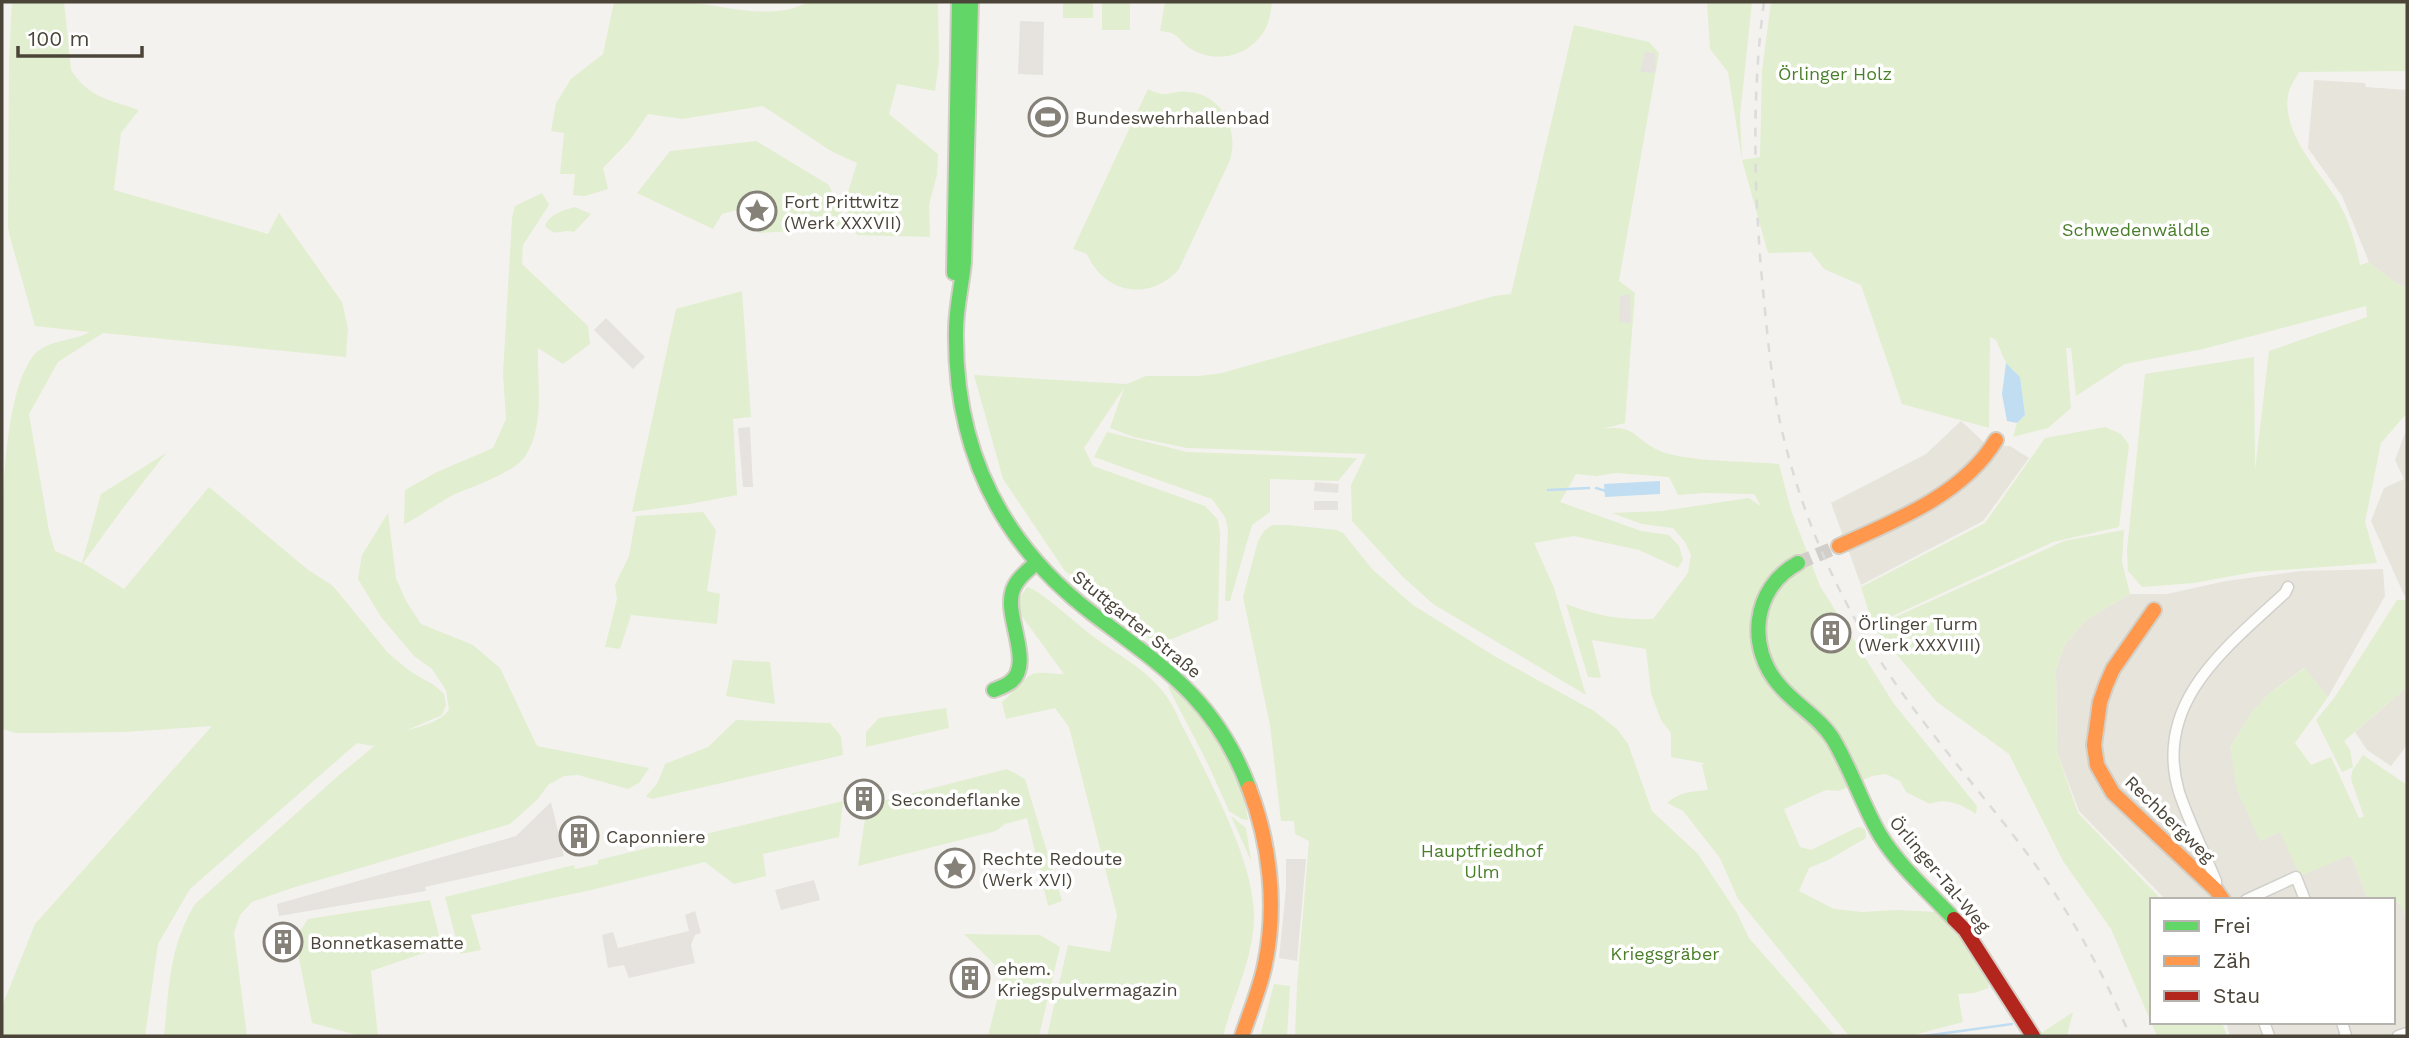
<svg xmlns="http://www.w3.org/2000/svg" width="2409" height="1038" font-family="'Work Sans',sans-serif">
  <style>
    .residential { fill: #e7e4dc }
    .green { fill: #e1eecf }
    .parking { fill: #e6e3df }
    .water { fill: #c0ddf1 }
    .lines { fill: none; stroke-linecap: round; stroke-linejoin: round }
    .stream { stroke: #c0ddf1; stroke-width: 2.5 }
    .secondary-tunnel { stroke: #d2cfca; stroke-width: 14; stroke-dasharray: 14 7; stroke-linecap: butt }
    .street-casing { stroke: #d2d0cb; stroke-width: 13 }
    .fast-casing { stroke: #d3cfc5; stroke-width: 18 }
    .slow-casing { stroke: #d3cfc5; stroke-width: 18 }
    .jam-casing { stroke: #d3cfc5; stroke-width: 18 }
    .street { stroke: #fdfdfc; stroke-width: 10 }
    .fast { stroke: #63d668; stroke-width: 14 }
    .slow { stroke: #ff974d; stroke-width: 14 }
    .jam { stroke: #b3261e; stroke-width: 14 }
    .rail { stroke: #dbdbda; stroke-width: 2.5; stroke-dasharray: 9 9; stroke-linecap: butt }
    .labels { text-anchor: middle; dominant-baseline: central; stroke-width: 7; stroke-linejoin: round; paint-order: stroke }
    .park-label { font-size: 18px; fill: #4a7f2a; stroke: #fff }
    .poi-label { font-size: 18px; fill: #4b4439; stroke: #fff; text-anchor: start }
    .street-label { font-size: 18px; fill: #4b4439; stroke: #fff }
  </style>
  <rect width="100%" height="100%" fill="#f4f2ee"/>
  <g class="residential">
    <path d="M 2314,80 L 2365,83 L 2366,87 L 2407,90 L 2407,287 L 2397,284 L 2369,262 L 2342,196 L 2308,148 Z"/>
    <path d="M 1961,421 L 1987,445 L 2010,446 L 2029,458 L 1983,521 L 1861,585 L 1831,503 L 1926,454 Z"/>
    <path d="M 2407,428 L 2407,597 L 2405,597 L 2371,521 L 2384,488 L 2404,479 L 2395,460 Z"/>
    <path d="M 2383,569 L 2385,596 L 2328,697 L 2304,668 L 2270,693 L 2251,713 L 2230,748 L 2260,841 L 2280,832 L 2351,855 L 2368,900 L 2166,900 L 2079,811 L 2057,752 L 2056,670 L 2064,646 L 2086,620 L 2130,594 L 2167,594 L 2226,581 L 2301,571 Z"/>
    <path d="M 2407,687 L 2407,745 L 2391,766 L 2367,750 L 2355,732 Z"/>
    <path d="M 2398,902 L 2407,915 L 2407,1036 L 2230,1036 L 2226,1022 L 2393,1022 L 2393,904 Z"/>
  </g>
  <g class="green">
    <path d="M 12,2 L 64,2 L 71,70 C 89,98 110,100 139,110 L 121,133 L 114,190 L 268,234 L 279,213 L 342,302 L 348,328 L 346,357 L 103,333 L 58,362 L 29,414 L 49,531 L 55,551 L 82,563 L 101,494 L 166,453 L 123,508 L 83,563 L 124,589 L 209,487 L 307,569 L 333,586 L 388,653 L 411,672 L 434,685 L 444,694 L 446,705 L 442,715 L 405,731 C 421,726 439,723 449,710 L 446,690 L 432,669 L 414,656 L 381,617 L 358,579 L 362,555 L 388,513 L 396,578 L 406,601 L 421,624 L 473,645 L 500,668 L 537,746 L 649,768 L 639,783 L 628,789 L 578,775 L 564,776 L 548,785 L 538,799 L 510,824 L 292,888 L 252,902 L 240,915 L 234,933 L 247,1036 L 164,1036 C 169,988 169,947 195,904 L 339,775 L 378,743 L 373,746 L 357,743 L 190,889 L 158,944 L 145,1036 L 2,1035 L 3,1004 L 35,924 L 212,726 L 125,732 L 51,733 L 16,733 L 2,729 C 2,681 2,633 2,585 C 2,528 0,400 33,356 C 48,339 71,342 90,332 L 35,326 L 10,237 L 8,228 L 9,60 Z"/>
    <path d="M 614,2 C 638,2 662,0 685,2 C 723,5 773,22 808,2 L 938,2 L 939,62 L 935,91 L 897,84 L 889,114 L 938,154 L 937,175 L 929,205 L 930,237 L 857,235 L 844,205 L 857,163 L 831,151 L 763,106 L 682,119 L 648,114 L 630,140 L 603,168 L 608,189 L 585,196 L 573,195 L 575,174 L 560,174 L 564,133 L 551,131 L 556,103 L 571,79 L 603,54 Z"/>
    <rect x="1063" y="2" width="30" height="16"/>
    <rect x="1102" y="2" width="28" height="28"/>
    <path d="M 1165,2 L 1272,2 C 1271,9 1270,17 1268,23 C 1256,54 1219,66 1191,49 C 1176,39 1181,33 1160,31 Z"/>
    <path d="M 1707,2 L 1752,2 L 1740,116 L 1742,160 L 1760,157 L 1762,71 L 1771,2 L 2407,2 L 2407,71 L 2299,72 C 2296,78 2291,85 2289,91 C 2279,129 2317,169 2336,198 C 2348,217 2356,243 2360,265 L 2369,262 L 2397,284 L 2407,287 L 2407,413 L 2381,443 L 2365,522 L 2377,563 L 2254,572 L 2194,583 L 2142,587 L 2128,571 L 2127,550 L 2145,374 L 2254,357 L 2255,470 L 2269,351 L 2367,317 L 2366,306 L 2203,349 L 2125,364 L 2076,396 L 2071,348 L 2066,348 L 2071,408 L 2048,428 L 2013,437 L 2017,423 L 2025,415 L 2020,377 L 2006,363 L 1996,340 L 1990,337 L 1989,428 L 1902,404 L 1861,285 L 1824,269 L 1811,252 L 1768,253 L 1742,160 L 1728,72 L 1710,49 Z"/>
    <path d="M 1574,25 L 1649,42 L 1659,53 L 1619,281 L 1635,293 L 1625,423 L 1602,429 C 1637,424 1633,439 1660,451 C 1686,462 1748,461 1779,464 L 1791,510 L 1820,586 L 1894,704 L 1977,806 L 1976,814 C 1962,805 1946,797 1930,804 L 1906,792 L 1900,781 L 1886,774 L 1872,776 L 1839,791 L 1826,790 L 1784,809 L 1800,847 L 1811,850 L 1858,827 L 1865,829 L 1866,838 L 1830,859 L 1809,868 L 1799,891 L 1834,909 L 1862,912 L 1896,910 L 1937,912 L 1951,921 L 1968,943 L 1987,978 L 1989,988 L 1974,993 L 1958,994 L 1963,1022 L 1910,1036 L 1849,1036 L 1738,899 L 1720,858 L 1683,811 L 1667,803 C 1679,792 1693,791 1708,790 L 1702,765 L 1704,763 L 1671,757 L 1671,733 L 1661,720 L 1651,693 L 1646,649 L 1592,640 L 1601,678 L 1588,677 L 1566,604 C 1597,616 1620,620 1653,619 L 1688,573 L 1691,555 L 1685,542 L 1673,528 L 1642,524 L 1612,513 L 1662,511 L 1749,498 L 1761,506 L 1754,494 L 1703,493 L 1678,495 L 1669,477 L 1617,473 L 1596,476 L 1576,474 L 1560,502 L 1641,531 L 1669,535 L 1679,546 L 1683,560 L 1678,568 L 1639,550 L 1574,536 L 1534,543 L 1554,588 L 1586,695 L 1433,604 L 1402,576 L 1352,521 L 1351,485 L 1366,454 L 1187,448 L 1134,437 L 1110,428 L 1124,388 L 1084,448 L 1093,466 L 1205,506 L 1218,520 L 1220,534 L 1218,620 L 1157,645 L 1065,571 L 1003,479 L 974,375 L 1127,384 L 1146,376 L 1199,376 L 1222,373 L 1494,296 L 1511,294 Z"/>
    <path d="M 1148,89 C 1169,100 1169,89 1190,92 C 1223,96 1239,131 1230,160 L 1179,269 C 1151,302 1104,294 1087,254 L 1073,249 Z"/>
    <path d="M 756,141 L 829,185 L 848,228 L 758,233 L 751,217 L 737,210 L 722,214 L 713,229 L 637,193 L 670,151 Z"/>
    <path d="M 542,193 L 549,205 L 523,245 L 522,264 L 588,326 L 590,344 L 563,364 L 538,348 C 537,382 545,425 526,455 C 516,472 474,486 455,494 C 437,503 422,516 404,524 L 405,490 L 437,472 L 493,448 L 506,419 L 503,374 L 512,218 L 515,206 Z"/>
    <path d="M 575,207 L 591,214 L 574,232 C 561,228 558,239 545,226 C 551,213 562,211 575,207 Z"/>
    <path d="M 742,291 L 751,417 L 733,419 L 737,495 L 690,504 L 632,512 L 676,309 Z"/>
    <path d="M 2105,427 L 2121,434 L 2129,445 L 2119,527 L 2053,542 L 1873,625 L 1861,587 L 1985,523 L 2045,438 Z"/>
    <path d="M 1107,432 L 1187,452 L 1357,458 L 1338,481 L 1270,479 L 1270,512 L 1252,525 L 1230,601 L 1225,601 L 1228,529 L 1225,517 L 1212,499 L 1094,457 Z"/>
    <path d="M 703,512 L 716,530 L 707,591 L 720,594 L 717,624 L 631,615 L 620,649 L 605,647 L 617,599 L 615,585 L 629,556 L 636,516 Z"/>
    <path d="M 1272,525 L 1288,525 L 1337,530 L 1343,533 L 1373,570 L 1413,605 L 1496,657 L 1594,711 L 1617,729 L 1628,744 L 1652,811 L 1698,854 L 1737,913 L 1749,938 L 1835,1036 L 1295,1036 L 1297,986 L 1309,841 L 1295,834 L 1294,821 L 1281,821 L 1270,725 L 1243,597 L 1258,541 L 1264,531 Z"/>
    <path d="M 2124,530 L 2122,562 L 2130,594 L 2086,620 L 2064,646 L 2056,670 L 2057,752 L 2078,813 L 2162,900 L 2152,900 L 2152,1022 L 2222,1022 L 2227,1036 L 2157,1036 L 2111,929 L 2063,861 L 2009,754 L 1937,702 L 1873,627 L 2064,541 Z"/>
    <path d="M 1027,587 C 1038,588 1081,628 1094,637 C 1118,655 1146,669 1164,693 C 1174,705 1179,721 1187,735 C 1211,783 1255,864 1254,918 C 1253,960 1233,997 1223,1036 L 1047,1036 L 1068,945 L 1110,952 L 1117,915 L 1069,727 L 1055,708 L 1006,719 L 1002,702 C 1011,695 1024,677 1033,674 C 1042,671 1055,675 1064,674 L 1018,611 L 1017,602 Z"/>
    <path d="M 2397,600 L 2407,600 L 2407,687 L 2344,741 L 2350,750 L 2353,767 L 2342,772 L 2316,720 L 2335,697 Z"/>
    <path d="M 733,660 L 770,662 L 775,704 L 726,696 Z"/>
    <path d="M 2305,668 L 2328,697 L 2295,743 L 2311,765 L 2331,757 L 2359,818 L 2364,817 L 2351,779 L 2352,771 L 2363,755 L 2407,785 L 2407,915 L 2404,914 L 2399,902 L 2393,904 L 2393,900 L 2368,900 L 2351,855 L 2300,876 L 2280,832 L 2260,841 L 2237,790 L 2230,748 L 2251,713 L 2270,693 Z"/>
    <path d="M 1170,685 C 1206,719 1241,768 1248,820 L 1242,819 L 1229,811 L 1207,762 L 1168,687 Z"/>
    <path d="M 946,708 L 949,728 L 866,747 L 866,732 L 879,718 Z"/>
    <path d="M 736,720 L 830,723 L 841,736 L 843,755 L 652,799 L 646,796 L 657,784 L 665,764 L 708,747 Z"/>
    <path d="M 1007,769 L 1025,779 L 1062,901 L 1048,906 L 1027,818 L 1005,824 L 996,831 L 858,866 L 867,805 Z"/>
    <path d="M 843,801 L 839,837 L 763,854 L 766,876 L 734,884 L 705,862 L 587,891 L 471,915 L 481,950 L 460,954 L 445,897 L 574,865 L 575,869 L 598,864 L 598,860 Z"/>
    <path d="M 1231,816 L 1246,828 L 1251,861 Z"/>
    <path d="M 430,900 L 442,947 L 371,971 L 378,1036 L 361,1036 L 312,1023 L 295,939 L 308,919 Z"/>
    <path d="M 964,934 L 1040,935 L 1060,947 L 1039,1036 L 988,1036 L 1002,980 L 997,967 Z"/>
    <path d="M 1274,984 L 1290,986 L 1287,1036 L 1260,1036 Z"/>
    <path d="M 2073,1012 L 2067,1036 L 2041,1036 L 2040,1034 Z"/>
  </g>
  <g class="parking">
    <path d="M 1020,21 L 1044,22 L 1043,75 L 1018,74 Z"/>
    <path d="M 1645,52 L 1655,53 L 1656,69 L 1654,73 L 1640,72 Z"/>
    <path d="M 1630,294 L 1631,323 L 1619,322 L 1620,296 Z"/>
    <path d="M 606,318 L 645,357 L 633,369 L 594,330 Z"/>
    <path d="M 750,427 L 753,487 L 743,487 L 738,428 Z"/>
    <path d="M 1315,482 L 1339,484 L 1338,493 L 1314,491 Z"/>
    <rect x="1314" y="501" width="24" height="9"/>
    <path d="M 551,802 L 564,856 L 425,887 L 426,891 L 279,916 L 277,904 L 516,836 Z"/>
    <path d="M 1286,859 L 1306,859 L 1297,961 L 1279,958 L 1286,889 Z"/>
    <path d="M 814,880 L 820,900 L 781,910 L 775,890 Z"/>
    <path d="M 695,911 L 701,933 L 695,935 L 691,945 L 695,963 L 629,978 L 624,965 L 608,968 L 602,935 L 613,932 L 618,948 L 689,931 L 685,915 Z"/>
  </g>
  <g class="water">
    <path d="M 2006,363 L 2020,377 L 2025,415 L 2017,423 L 2007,421 L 2002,394 Z"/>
    <path d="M 1660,481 L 1660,494 L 1605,497 L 1604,484 Z"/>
  </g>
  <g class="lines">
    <g class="stream">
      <path d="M 1596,488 L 1606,491"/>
      <path d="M 1548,490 L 1589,488"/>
      <path d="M 1924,1036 L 2012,1024"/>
    </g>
    <path class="secondary-tunnel" d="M 1798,563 L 1839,546"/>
    <defs>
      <g id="street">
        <path d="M 2216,890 L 2216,881 C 2204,852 2189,822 2179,792 C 2152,702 2228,646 2285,593 L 2288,587"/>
        <path d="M 2246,900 L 2296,877 L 2305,900"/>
        <path d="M 2264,1022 L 2269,1036"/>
        <path d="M 2342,1022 L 2346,1036"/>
        <path d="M 2398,1036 L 2407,1033"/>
      </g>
      <g id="fast">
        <path d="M 971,2 L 964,262 C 962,285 956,307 956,330 C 954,448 1000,543 1093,614 C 1165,668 1216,700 1249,788"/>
        <path d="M 954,273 L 959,2"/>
        <path d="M 1798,563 C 1752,588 1746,648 1780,686 C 1796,705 1820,718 1833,739 C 1851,769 1862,804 1880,835 C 1899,866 1929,892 1954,919"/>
        <path d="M 994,690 C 999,688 1005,686 1009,683 C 1035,666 1005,619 1012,593 C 1015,580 1027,571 1036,563"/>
      </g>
      <g id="slow">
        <path d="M 1839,546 C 1895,521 1964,494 1996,440"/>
        <path d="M 2154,610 L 2113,669 L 2106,685 L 2100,702 L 2094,745 L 2097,765 L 2113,793 L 2216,890 L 2223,900"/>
        <path d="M 1242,1036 C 1250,1012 1260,989 1265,964 C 1277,906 1270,843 1249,788"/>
      </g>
      <path id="jam" d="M 1954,919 L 1965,930 L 2033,1036"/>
    </defs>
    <use href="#street" class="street-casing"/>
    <use href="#fast" class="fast-casing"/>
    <use href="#slow" class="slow-casing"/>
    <use href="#jam" class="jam-casing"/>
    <use href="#street" class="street"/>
    <use href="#fast" class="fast"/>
    <use href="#slow" class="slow"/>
    <use href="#jam" class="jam"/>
    <path class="rail" d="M 1764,2 C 1752,91 1754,180 1761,269 C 1766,320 1770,372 1780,422 C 1800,513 1838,600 1891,677 C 1936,743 1990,802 2037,867 C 2074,920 2105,976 2130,1036"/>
  </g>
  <defs>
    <symbol id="stadium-ring" viewBox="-11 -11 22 22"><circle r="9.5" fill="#fff" stroke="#868178" stroke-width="1.5"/><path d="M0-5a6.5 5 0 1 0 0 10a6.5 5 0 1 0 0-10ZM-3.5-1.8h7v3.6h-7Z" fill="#868178"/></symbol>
    <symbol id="sight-ring" viewBox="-11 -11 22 22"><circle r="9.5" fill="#fff" stroke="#868178" stroke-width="1.5"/><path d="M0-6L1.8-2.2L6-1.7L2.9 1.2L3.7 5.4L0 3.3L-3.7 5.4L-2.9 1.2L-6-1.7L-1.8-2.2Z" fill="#868178"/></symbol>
    <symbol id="building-ring" viewBox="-11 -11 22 22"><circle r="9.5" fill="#fff" stroke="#868178" stroke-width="1.5"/><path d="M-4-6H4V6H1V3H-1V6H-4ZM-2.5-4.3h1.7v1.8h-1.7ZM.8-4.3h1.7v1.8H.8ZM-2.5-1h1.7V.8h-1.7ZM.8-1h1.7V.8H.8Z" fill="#868178"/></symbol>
  </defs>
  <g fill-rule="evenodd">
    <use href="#stadium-ring" x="1026" y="95" width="44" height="44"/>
    <use href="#sight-ring" x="735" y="189" width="44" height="44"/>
    <use href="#building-ring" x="1809" y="611" width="44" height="44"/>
    <use href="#building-ring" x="842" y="777" width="44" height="44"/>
    <use href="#building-ring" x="557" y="814" width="44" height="44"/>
    <use href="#sight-ring" x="933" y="846" width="44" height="44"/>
    <use href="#building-ring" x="261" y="920" width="44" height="44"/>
    <use href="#building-ring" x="948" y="956" width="44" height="44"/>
  </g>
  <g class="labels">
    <g class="park-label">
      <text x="1835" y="73">Örlinger Holz</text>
      <text x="2136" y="229">Schwedenwäldle</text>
      <text x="1482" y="850">Hauptfriedhof<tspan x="1482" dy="21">Ulm</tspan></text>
      <text x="1665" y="953">Kriegsgräber</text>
    </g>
    <g class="poi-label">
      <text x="1075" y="117">Bundeswehrhallenbad</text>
      <text x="784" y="201">Fort Prittwitz<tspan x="784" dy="21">(Werk XXXVII)</tspan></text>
      <text x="1858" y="623">Örlinger Turm<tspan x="1858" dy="21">(Werk XXXVIII)</tspan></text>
      <text x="891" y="799">Secondeflanke</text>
      <text x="606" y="836">Caponniere</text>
      <text x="982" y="858">Rechte Redoute<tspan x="982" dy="21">(Werk XVI)</tspan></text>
      <text x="310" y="942">Bonnetkasematte</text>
      <text x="997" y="968">ehem.<tspan x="997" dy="21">Kriegspulvermagazin</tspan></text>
    </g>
    <g class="street-label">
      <text transform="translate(1137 624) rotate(39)">Stuttgarter Straße</text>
      <text transform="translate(2170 819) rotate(44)">Rechbergweg</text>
      <text transform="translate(1940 874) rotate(50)">Örlinger-Tal-Weg</text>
    </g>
  </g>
  <rect width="2409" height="1038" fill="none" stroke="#4b4439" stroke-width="7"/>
  <rect x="2150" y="898" width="245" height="126" fill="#ffffff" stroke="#b7b4b0" stroke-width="2"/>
  <rect x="2164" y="921" width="35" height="10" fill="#63d668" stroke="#b7b4b0" stroke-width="2"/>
  <text x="2213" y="933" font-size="21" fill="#4b4439">Frei</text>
  <rect x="2164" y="956" width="35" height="10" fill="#ff974d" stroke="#b7b4b0" stroke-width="2"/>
  <text x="2213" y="968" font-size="21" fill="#4b4439">Zäh</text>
  <rect x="2164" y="991" width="35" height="10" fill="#b3261e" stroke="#b7b4b0" stroke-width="2"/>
  <text x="2213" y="1003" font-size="21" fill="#4b4439">Stau</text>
  <path d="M18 46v10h124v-10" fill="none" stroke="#4b4439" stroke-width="3.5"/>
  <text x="28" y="46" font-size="21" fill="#4b4439" stroke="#ffffff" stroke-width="5" paint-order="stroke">100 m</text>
</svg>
